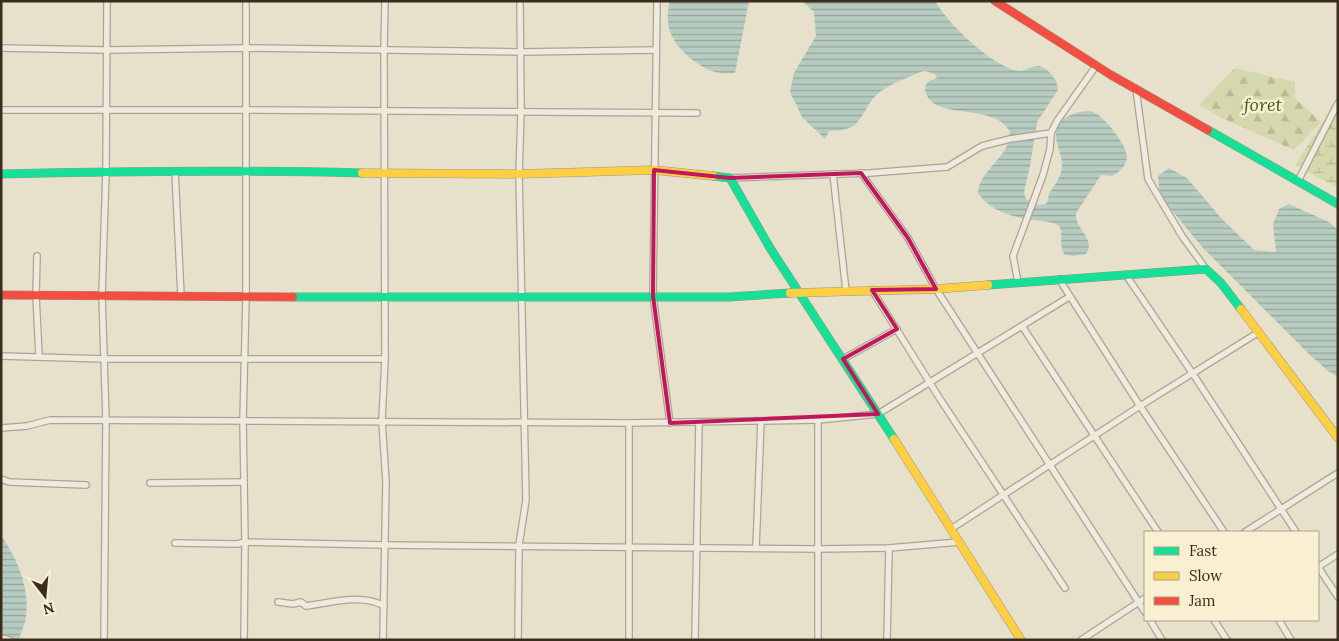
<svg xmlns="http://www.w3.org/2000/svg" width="1339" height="641" font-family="Lora,serif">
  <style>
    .forest { fill: url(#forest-firs) }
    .wetland { fill: url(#wetland-marsh) }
    .water { fill: url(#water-rules) }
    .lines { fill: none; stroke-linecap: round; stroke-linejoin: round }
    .street-casing { stroke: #aba495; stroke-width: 8 }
    .fast-casing { stroke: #9b9485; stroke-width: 9 }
    .slow-casing { stroke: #9b9485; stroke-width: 9 }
    .jam-casing { stroke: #9b9485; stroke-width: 9 }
    .street { stroke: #eeeade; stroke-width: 5.5 }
    .fast { stroke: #16e098; stroke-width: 8 }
    .slow { stroke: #ffcf43; stroke-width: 8 }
    .jam { stroke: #f24e42; stroke-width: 8 }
    .marked { fill: none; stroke: #c2185b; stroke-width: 4; stroke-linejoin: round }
    .labels { text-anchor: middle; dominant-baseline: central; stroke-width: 5; stroke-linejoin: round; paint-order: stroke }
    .park-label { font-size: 18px; font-style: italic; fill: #465921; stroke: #f8f0d0 }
  </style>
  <defs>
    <pattern id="forest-firs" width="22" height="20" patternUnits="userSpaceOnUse" patternTransform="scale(1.25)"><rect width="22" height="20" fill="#d4d8ac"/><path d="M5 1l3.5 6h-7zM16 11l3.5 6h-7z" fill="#b7ba93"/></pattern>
    <pattern id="wetland-marsh" width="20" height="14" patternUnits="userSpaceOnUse" patternTransform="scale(1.25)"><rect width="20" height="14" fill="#d4d8ac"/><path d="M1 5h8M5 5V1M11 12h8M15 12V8" fill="none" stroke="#b7ba93"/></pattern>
    <pattern id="water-rules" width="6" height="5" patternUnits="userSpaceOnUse" patternTransform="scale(1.25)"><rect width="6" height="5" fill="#b7ccc0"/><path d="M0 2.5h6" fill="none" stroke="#96a69b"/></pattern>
  </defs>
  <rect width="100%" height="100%" fill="#e7e1cb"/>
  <path class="forest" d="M 1235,68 L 1295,82 L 1295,98 L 1321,122 L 1294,150 L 1224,119 L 1199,105 Z"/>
  <path class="wetland" d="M 1338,98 L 1338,188 L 1295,165 Z"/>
  <g class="water">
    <path d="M 669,1 L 749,1 L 735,73 C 728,73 719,74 712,71 C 693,64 668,42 668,21 C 667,14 669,8 669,1 Z"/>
    <path d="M 802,1 L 935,1 C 948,24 992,66 1018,71 C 1027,72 1035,62 1044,68 C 1051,72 1058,82 1058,90 L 1037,122 L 1030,166 L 1024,192 L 1026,199 C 1032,204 1040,207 1047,203 C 1048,200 1048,196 1050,192 C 1055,184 1062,176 1062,165 C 1062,150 1047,131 1064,119 C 1070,114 1084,109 1093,112 C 1104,116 1126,144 1127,156 C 1127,165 1120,172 1112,176 L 1101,175 L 1076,213 C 1074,229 1097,239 1086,254 L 1074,256 L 1065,255 C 1058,247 1064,231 1059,226 C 1051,220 1037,221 1028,219 C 1011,217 988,209 978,193 C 979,169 1011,157 1010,132 C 995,100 925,124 925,86 L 929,81 L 937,78 L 935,74 L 925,71 L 920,72 C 907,78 893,83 881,91 C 858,109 867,132 829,131 L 825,139 L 802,117 L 790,92 L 794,73 L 816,36 L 814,12 Z"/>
    <path d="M 1169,168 L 1187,178 L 1221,218 L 1254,250 L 1276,252 L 1273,224 L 1279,209 L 1289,204 L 1329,222 L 1338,230 L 1338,377 L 1328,371 L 1309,354 L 1203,248 L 1160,196 L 1158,176 Z"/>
    <path d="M 1,535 C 17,559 30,587 26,617 C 25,624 21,632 19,640 L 1,640 Z"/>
  </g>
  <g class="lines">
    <defs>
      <g id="street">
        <path d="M 657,1 L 653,296 L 670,423"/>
        <path d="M 1,48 L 106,50 L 246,48 L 520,52 L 656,50"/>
        <path d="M 1136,89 L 1148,179 L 1182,236 L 1206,269"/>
        <path d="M 1,110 L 245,110 L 697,113"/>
        <path d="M 175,171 L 181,296"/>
        <path d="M 861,173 L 908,238 L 936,289 L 1145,612"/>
        <path d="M 833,174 L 846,291"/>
        <path d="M 730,178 L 870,173 L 947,167 L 982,146 L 1010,139 L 1051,133"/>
        <path d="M 1298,181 L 1338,103"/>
        <path d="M 37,256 L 36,295 L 39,356"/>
        <path d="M 1126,275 L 1193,374 L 1296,532"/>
        <path d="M 1059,279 L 1140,406 L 1224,532"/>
        <path d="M 1018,282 L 1013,256 L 1043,175 L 1050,149 L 1051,133 L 1057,121 L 1096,66"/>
        <path d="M 872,290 L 940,399 L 1065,588"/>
        <path d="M 1022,326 L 1158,532"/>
        <path d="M 1,356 L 105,359 L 385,359"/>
        <path d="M 843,359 L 897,329"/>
        <path d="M 1,428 L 27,426 L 50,420 L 629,423 L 818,420 L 878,414 L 1069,297"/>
        <path d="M 1,479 L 9,482 L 86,485"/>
        <path d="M 150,483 L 244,482"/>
        <path d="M 951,529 L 1140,406 L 1259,332"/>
        <path d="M 1245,532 L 1338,473"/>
        <path d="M 175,543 L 237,544 L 245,542 L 385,545 L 818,549 L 889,548 L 959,542"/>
        <path d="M 756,548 L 761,421"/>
        <path d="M 1318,567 L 1338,597"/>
        <path d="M 1318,567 L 1338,554"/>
        <path d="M 278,602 L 293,604 L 301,602 L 306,606 C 330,603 362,593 384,606"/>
        <path d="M 1150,620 L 1162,640"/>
        <path d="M 1214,620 L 1227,640"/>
        <path d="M 1279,620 L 1291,640"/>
        <path d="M 1,638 L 9,640"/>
        <path d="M 104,640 L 106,420 L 102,295 L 106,171 L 107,1"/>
        <path d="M 244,640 L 245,542 L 243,421 L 246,297 L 246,1"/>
        <path d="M 383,640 L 386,482 L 382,421 L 385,359 L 384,50 L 385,1"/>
        <path d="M 518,640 L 519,545 L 526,500 L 519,174 L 521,112 L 520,1"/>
        <path d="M 629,640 L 629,423"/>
        <path d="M 695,640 L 699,422"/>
        <path d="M 818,640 L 818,420"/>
        <path d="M 887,640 L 889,548"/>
        <path d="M 1081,640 L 1145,598"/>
      </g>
      <g id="fast">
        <path d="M 1208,130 L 1338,204"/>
        <path d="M 1,174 C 122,171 242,170 362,173"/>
        <path d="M 713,176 L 730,178 L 770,248 L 894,439"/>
        <path d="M 988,285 L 1206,269 L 1221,283 L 1241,309"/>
        <path d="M 293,297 L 729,297 L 790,293"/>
      </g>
      <g id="slow">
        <path d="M 362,173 L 519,174 L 654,170 L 713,176"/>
        <path d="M 790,293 L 936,289 L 988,285"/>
        <path d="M 1241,309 L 1338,438"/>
        <path d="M 894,439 L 1021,640"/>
      </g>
      <g id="jam">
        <path d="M 995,1 L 1111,75 L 1208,130"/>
        <path d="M 1,295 L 293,297"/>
      </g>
    </defs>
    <use href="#street" class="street-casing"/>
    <use href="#fast" class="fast-casing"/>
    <use href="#slow" class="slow-casing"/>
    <use href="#jam" class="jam-casing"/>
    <use href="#street" class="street"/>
    <use href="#fast" class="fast"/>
    <use href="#slow" class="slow"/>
    <use href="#jam" class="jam"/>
  </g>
  <path class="marked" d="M 654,170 L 730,178 L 861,173 L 908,238 L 936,289 L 872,290 L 897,329 L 843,359 L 878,414 L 670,423 L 653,296 Z"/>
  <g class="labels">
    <g class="park-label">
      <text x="1263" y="104">foret</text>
    </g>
  </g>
  <rect width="1339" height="641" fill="none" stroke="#3a2d1c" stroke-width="5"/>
  <rect x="1144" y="531" width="175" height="90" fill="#f8f0d0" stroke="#aca288"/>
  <rect x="1154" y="547" width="25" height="8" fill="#16e098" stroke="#aca288"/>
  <text x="1189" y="556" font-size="15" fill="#3a2d1c">Fast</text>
  <rect x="1154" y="572" width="25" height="8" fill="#ffcf43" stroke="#aca288"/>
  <text x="1189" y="581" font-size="15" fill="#3a2d1c">Slow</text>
  <rect x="1154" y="597" width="25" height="8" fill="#f24e42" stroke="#aca288"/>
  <text x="1189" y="606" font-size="15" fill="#3a2d1c">Jam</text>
  <g transform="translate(45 596) rotate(164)" stroke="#f8f0d0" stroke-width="4" paint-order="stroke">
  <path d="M0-4L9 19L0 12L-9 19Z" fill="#3a2d1c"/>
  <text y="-8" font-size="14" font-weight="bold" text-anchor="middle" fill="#3a2d1c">N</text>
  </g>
</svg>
